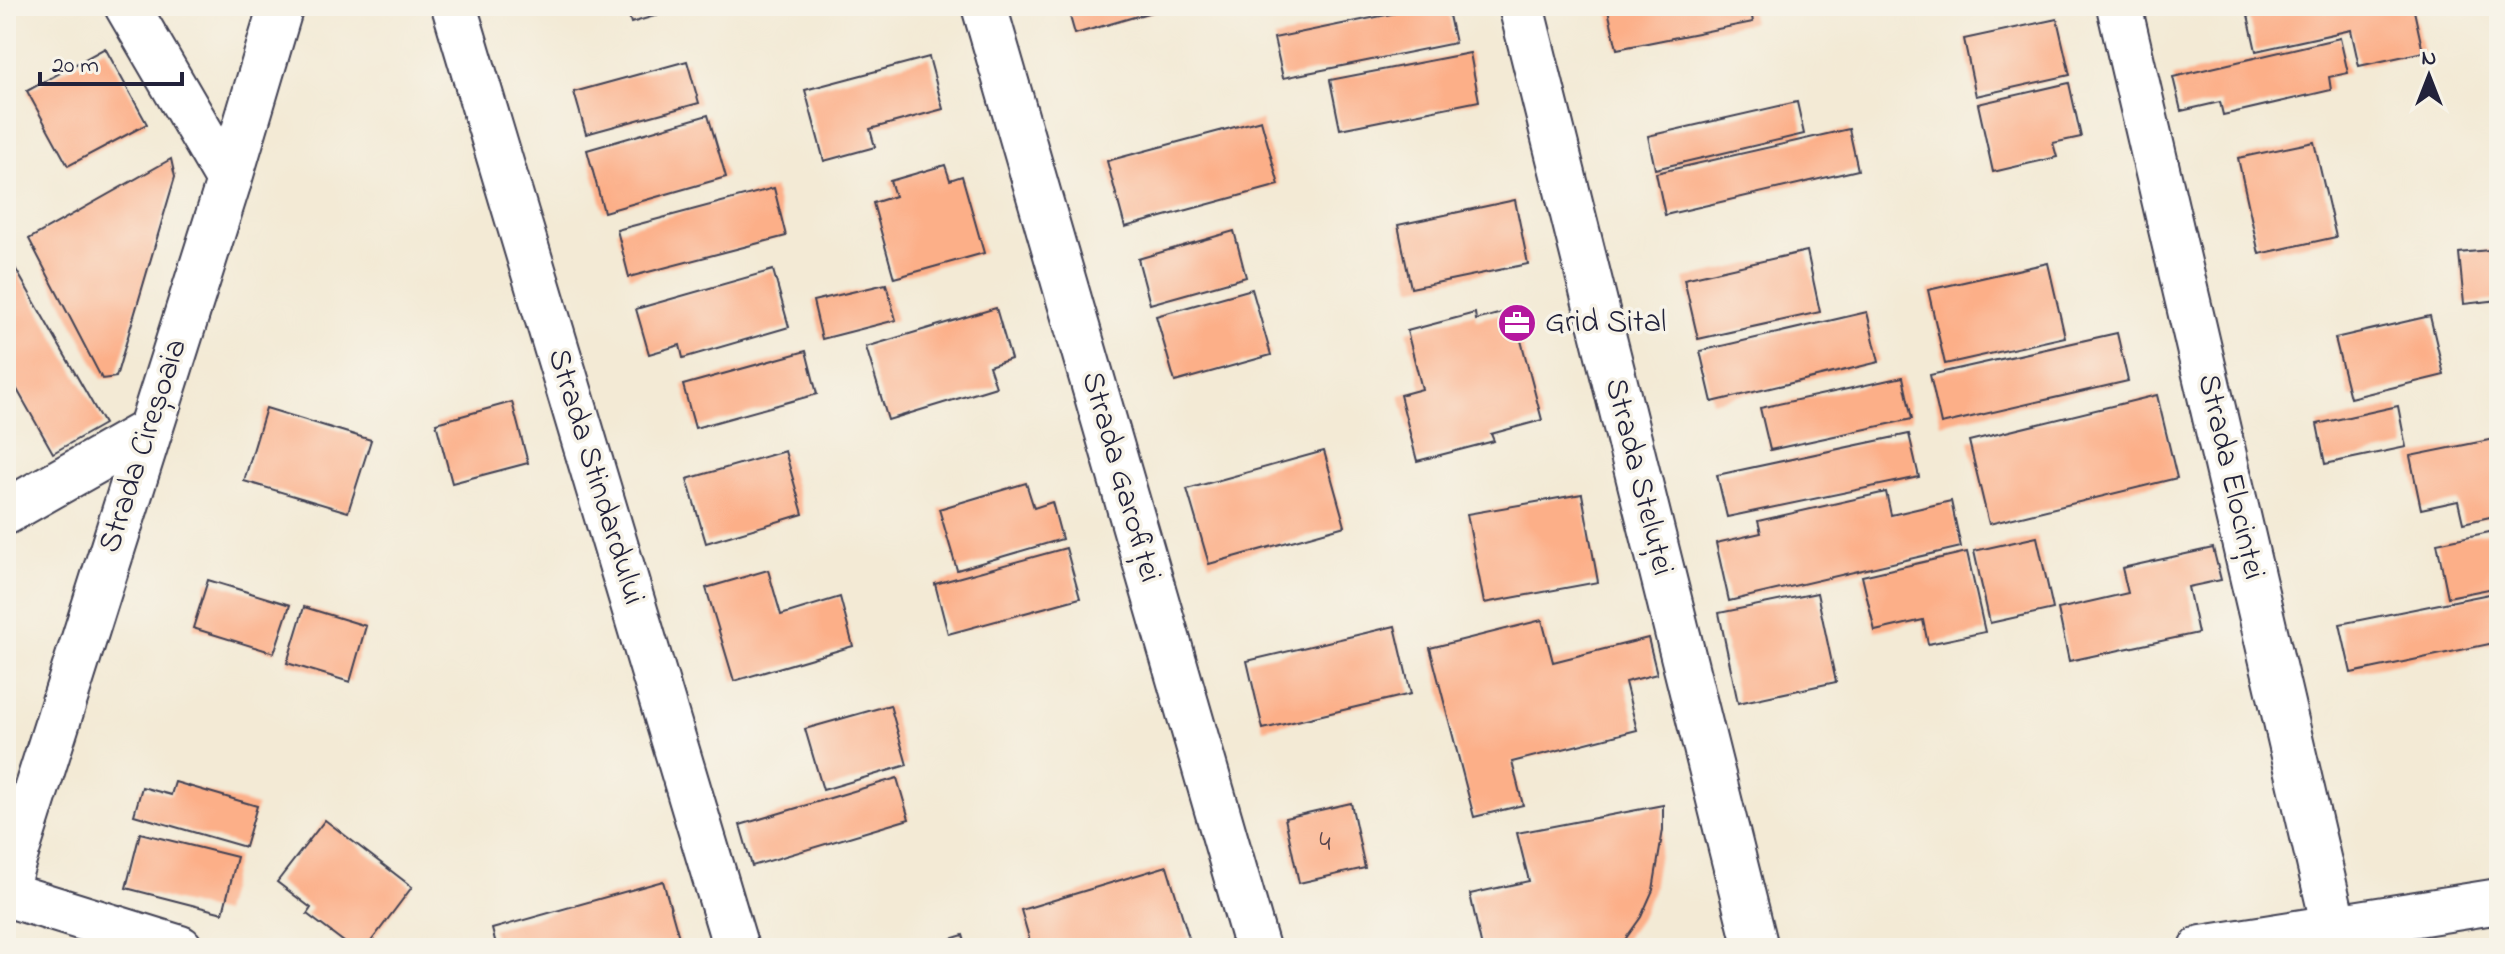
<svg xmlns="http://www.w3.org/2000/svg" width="2505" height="954" font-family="'Indie Flower',sans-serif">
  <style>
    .building { fill: #fcaf88 }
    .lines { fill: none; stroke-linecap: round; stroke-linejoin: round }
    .street-casing { stroke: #414052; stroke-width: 48 }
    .street { stroke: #fff; stroke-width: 44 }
    .labels { text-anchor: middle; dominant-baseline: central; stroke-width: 7; stroke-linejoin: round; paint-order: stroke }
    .number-label { font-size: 28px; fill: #58454e }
    .poi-label { font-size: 32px; fill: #22223b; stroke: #f7f3e8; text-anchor: start }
    .street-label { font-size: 32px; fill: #22223b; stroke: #f7f3e8 }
  </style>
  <rect width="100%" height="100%" fill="#f7f3e8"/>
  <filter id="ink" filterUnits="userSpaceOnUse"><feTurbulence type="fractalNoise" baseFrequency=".0125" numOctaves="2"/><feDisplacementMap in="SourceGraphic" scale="16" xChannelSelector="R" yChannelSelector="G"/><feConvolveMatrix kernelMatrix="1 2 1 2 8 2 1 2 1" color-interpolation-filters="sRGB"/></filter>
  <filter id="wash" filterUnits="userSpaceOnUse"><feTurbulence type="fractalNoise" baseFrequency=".006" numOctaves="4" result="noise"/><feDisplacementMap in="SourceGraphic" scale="32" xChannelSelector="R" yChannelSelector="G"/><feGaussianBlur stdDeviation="1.8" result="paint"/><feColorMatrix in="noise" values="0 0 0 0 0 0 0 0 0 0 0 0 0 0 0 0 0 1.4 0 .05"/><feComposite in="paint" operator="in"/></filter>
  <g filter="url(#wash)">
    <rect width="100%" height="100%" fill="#f3ead5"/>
    <g id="blocks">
      <g class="building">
        <path d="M 626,6 L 684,6 L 685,7 L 631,23 Z"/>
        <path d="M 1067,6 L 1161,6 L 1162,9 L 1075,34 Z"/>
        <path d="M 1430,6 L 1447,6 L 1455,43 L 1283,78 L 1274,38 Z"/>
        <path d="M 1627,6 L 1750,6 L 1753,22 L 1617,49 L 1608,10 Z"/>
        <path d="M 2246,6 L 2413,6 L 2423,52 L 2359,66 L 2351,30 L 2256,51 Z"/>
        <path d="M 2057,19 L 2070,75 L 1976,96 L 1964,39 Z"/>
        <path d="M 2340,38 L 2348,73 L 2329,77 L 2331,90 L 2223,115 L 2220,102 L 2181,111 L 2173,77 Z"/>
        <path d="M 105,48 L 147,124 L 68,166 L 27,91 Z"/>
        <path d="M 1470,53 L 1479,101 L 1340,129 L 1330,80 Z"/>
        <path d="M 929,57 L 943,109 L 870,129 L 875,147 L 824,161 L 805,90 Z"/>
        <path d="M 687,61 L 699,103 L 586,134 L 574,92 Z"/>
        <path d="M 2069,83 L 2081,137 L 2053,143 L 2057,157 L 1993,172 L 1978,104 Z"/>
        <path d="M 1797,102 L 1804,134 L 1655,169 L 1648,136 Z"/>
        <path d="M 708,115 L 726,177 L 604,212 L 587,150 Z"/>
        <path d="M 1261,120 L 1279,185 L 1125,227 L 1107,161 Z"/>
        <path d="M 1849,129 L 1858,170 L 1665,215 L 1656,173 Z"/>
        <path d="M 2314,142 L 2336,237 L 2259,254 L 2238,158 Z"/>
        <path d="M 171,159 L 175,177 L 116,377 L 102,379 L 29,239 Z"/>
        <path d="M 945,165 L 950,180 L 962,176 L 984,253 L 894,278 L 873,203 L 895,196 L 890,181 Z"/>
        <path d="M 774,188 L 786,236 L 629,277 L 617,230 Z"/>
        <path d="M 1515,200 L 1528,264 L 1411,288 L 1398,225 Z"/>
        <path d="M 1234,231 L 1246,277 L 1150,304 L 1138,259 Z"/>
        <path d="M 2499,249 L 2499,300 L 2464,304 L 2459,253 Z"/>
        <path d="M 1807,251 L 1820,312 L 1698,339 L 1684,279 Z"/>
        <path d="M 6,252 L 104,424 L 53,453 L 6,370 Z"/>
        <path d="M 2048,263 L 2065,337 L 1945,364 L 1928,290 Z"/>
        <path d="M 773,270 L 789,327 L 683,358 L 680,345 L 649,354 L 636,309 Z"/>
        <path d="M 886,284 L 896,320 L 822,339 L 813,301 Z"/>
        <path d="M 1252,289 L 1271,355 L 1175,382 L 1156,316 Z"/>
        <path d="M 996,308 L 1011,359 L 989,366 L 996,387 L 888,420 L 866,347 Z"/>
        <path d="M 1513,310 L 1542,420 L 1491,434 L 1494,441 L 1417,461 L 1400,395 L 1422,389 L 1407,331 L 1475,313 L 1476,320 Z"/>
        <path d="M 1867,312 L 1879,362 L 1712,402 L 1700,351 Z"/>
        <path d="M 2430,316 L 2444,375 L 2350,398 L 2335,338 Z"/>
        <path d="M 2117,333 L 2128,381 L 1941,424 L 1930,375 Z"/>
        <path d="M 806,351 L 817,394 L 695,428 L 683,385 Z"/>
        <path d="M 1903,377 L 1912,419 L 1770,450 L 1760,408 Z"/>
        <path d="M 2157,395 L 2177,478 L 1989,524 L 1969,441 Z"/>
        <path d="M 512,402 L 528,463 L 452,483 L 436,423 Z"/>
        <path d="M 2398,406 L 2406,447 L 2325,464 L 2317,424 Z"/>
        <path d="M 266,408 L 371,440 L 348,512 L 244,481 Z"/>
        <path d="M 1909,434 L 1919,477 L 1727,517 L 1717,475 Z"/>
        <path d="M 2499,438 L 2499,515 L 2463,523 L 2458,501 L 2421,509 L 2410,456 Z"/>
        <path d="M 785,451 L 803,514 L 706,543 L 687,479 Z"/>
        <path d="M 1324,451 L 1345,526 L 1209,564 L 1187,489 Z"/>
        <path d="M 1026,483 L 1034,508 L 1052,502 L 1062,539 L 957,570 L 939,509 Z"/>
        <path d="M 1886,492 L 1891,515 L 1951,501 L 1961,547 L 1729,601 L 1716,543 L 1761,533 L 1758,521 Z"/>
        <path d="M 1582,494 L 1598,582 L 1484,603 L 1467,514 Z"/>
        <path d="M 2499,530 L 2499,587 L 2448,597 L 2437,543 Z"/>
        <path d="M 2037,537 L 2053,609 L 1990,623 L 1974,551 Z"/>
        <path d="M 1066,548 L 1080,598 L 948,634 L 935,584 Z"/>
        <path d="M 2213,548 L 2221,580 L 2188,587 L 2198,633 L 2069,661 L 2058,609 L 2128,593 L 2122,568 Z"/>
        <path d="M 1967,552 L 1985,632 L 1928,644 L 1923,620 L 1875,631 L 1862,576 Z"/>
        <path d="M 768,570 L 781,615 L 840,597 L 853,646 L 734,681 L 706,588 Z"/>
        <path d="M 208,580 L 290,605 L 274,653 L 193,628 Z"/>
        <path d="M 2499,592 L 2499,642 L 2351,673 L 2340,624 Z"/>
        <path d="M 1817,593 L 1836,682 L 1738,703 L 1719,613 Z"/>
        <path d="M 304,607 L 366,626 L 350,682 L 287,663 Z"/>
        <path d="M 1542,620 L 1553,662 L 1648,638 L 1657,674 L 1625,682 L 1637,730 L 1512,762 L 1523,805 L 1474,817 L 1430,648 Z"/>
        <path d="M 1395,626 L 1411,694 L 1263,729 L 1247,661 Z"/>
        <path d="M 890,705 L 907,765 L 823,790 L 805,729 Z"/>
        <path d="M 897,778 L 909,819 L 752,866 L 740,825 Z"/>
        <path d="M 175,782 L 257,806 L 245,847 L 134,815 L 142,787 L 171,795 Z"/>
        <path d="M 1351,803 L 1365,868 L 1299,883 L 1285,818 Z"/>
        <path d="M 1663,805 L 1663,830 L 1653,890 L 1641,917 L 1619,948 L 1482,948 L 1470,894 L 1529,881 L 1517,833 Z"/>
        <path d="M 325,820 L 412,887 L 366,948 L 352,948 L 307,914 L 311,908 L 277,882 Z"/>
        <path d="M 140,833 L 237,857 L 223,913 L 126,888 Z"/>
        <path d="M 1167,866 L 1189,938 L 1155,948 L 1032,948 L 1021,910 Z"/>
        <path d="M 663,881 L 682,948 L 497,948 L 492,929 Z"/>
        <path d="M 963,935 L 967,948 L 924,948 L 924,947 Z"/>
      </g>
    </g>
  </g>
  <g filter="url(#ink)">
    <use href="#blocks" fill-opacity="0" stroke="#414052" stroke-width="2"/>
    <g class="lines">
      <defs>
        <g id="street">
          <path d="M 127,6 L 229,181"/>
          <path d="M 454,6 L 736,948"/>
          <path d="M 984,6 L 1257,948"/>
          <path d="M 1521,6 L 1756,948"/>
          <path d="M 2119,6 L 2339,948"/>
          <path d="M 6,512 L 149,431"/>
          <path d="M 6,885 L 229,181 L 281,6"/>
          <path d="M 6,894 L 180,948"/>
          <path d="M 2202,948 L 2499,901"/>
        </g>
      </defs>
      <use href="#street" class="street-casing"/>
      <use href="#street" class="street"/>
    </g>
  </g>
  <defs>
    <symbol id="office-disc" viewBox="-11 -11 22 22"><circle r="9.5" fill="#b5179e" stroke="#f7f3e8"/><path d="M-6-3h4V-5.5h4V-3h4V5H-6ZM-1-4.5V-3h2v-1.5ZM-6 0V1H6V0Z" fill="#fff"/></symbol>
  </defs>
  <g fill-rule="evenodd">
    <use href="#office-disc" x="1495" y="301" width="44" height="44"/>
  </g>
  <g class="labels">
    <g class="number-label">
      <text x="1325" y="843">4</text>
    </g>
    <g class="poi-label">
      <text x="1545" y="323">Grid Sital</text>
    </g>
    <g class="street-label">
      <text transform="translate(144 446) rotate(-72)">Strada Cireșoaia</text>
      <text transform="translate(595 477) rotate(73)">Strada Stindardului</text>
      <text transform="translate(1120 477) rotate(74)">Strada Garofiței</text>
      <text transform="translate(1638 477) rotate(76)">Strada Steluței</text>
      <text transform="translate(2230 477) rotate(77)">Strada Elocinței</text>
    </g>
  </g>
  <rect width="2505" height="954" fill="none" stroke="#f7f3e8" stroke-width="32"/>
  <g transform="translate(2429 76)" stroke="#f7f3e8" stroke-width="6" paint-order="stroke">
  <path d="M0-6L14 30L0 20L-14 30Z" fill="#22223b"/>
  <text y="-12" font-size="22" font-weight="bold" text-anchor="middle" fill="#22223b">N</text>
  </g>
  <path d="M40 72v12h142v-12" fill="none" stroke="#22223b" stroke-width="4"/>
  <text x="52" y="72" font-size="24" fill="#22223b" stroke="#f7f3e8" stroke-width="6" paint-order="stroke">20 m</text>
</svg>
